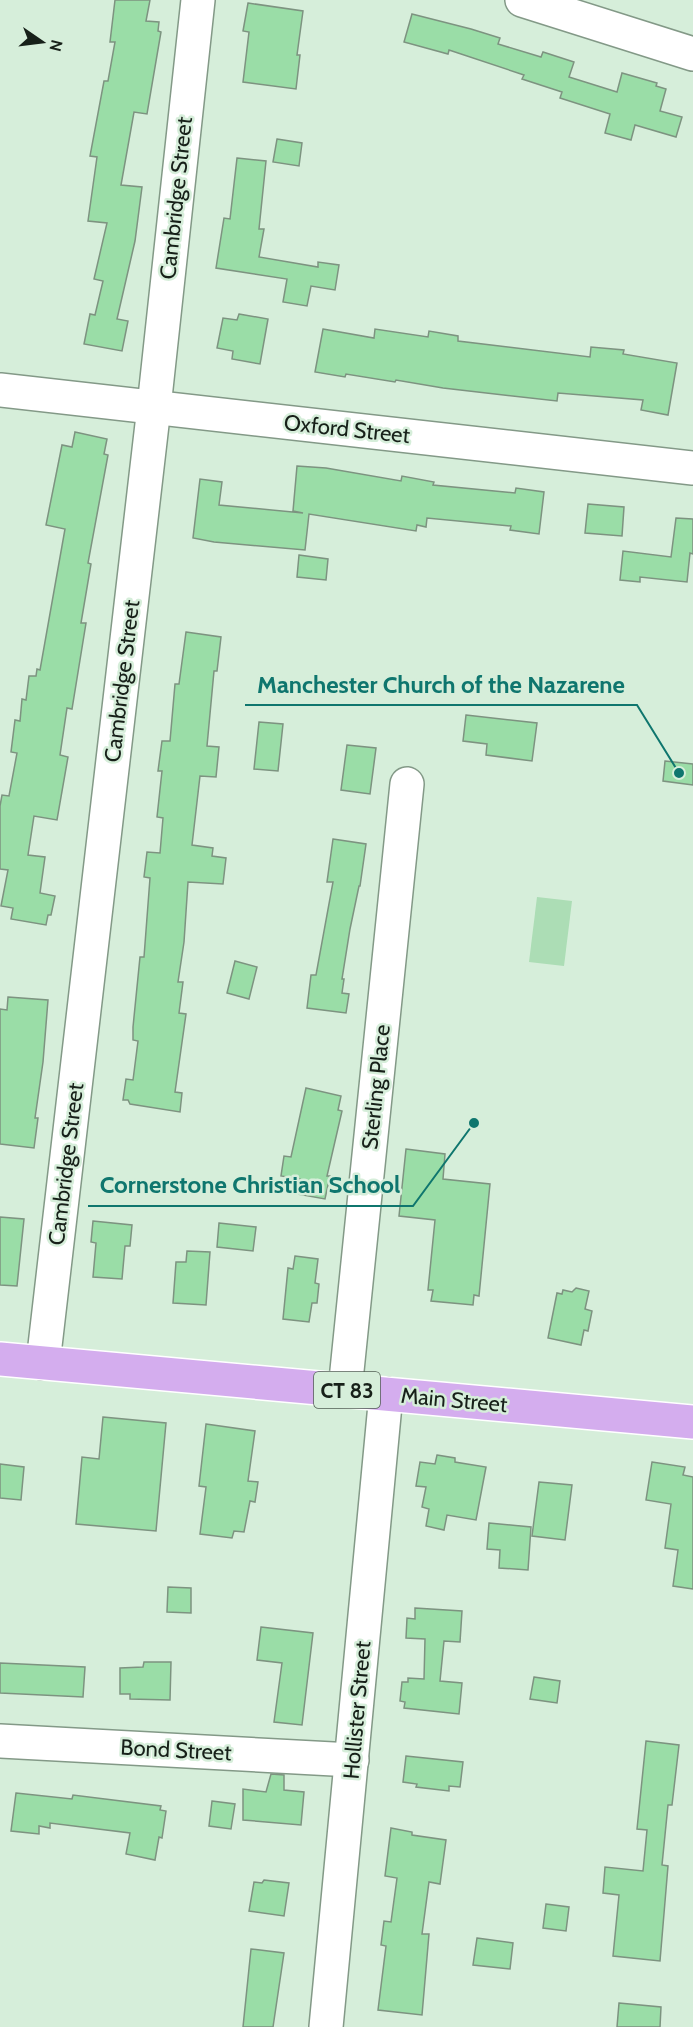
<svg xmlns="http://www.w3.org/2000/svg" width="693" height="2027" font-family="Cabin,sans-serif">
  <style>
    .green { fill: #acddb5 }
    .building { fill: #9adda7; stroke: #7d9380; stroke-width: 1.5 }
    .lines { fill: none; stroke-linecap: round; stroke-linejoin: round }
    .minor-casing { stroke: #839987; stroke-width: 36 }
    .major-casing { stroke: #fff; stroke-width: 36 }
    .minor { stroke: #fff; stroke-width: 33 }
    .major { stroke: #d4adee; stroke-width: 33 }
    .labels { text-anchor: middle; dominant-baseline: central; stroke-width: 5; stroke-linejoin: round; paint-order: stroke }
    .shield { fill: #d6eeda; stroke: #505e53; stroke-width: 1.5 }
    .shield-label { font-size: 21px; font-weight: bold; fill: #172019 }
    .street-label { font-size: 22px; fill: #172019; stroke: #d6eeda }
    .leader { fill: none; stroke: #0f766e; stroke-width: 2 }
    .callout-dot { fill: #0f766e; stroke: #d6eeda; stroke-width: 2 }
    .callout-label { font-size: 24px; text-anchor: middle; font-weight: bold; fill: #0f766e; stroke: #d6eeda; stroke-width: 5; stroke-linejoin: round; paint-order: stroke }
  </style>
  <rect width="100%" height="100%" fill="#d6eeda"/>
  <path class="green" d="M 537,897 L 572,901 L 564,966 L 529,962 Z"/>
  <g class="building">
    <path d="M 115,0 L 150,0 L 146,21 L 159,22 L 158,31 L 161,32 L 147,114 L 134,112 L 121,185 L 142,187 L 135,241 L 117,319 L 128,321 L 122,351 L 84,344 L 90,314 L 95,315 L 103,281 L 94,279 L 107,223 L 88,221 L 97,157 L 90,156 L 104,81 L 108,81 L 115,42 L 110,42 Z"/>
    <path d="M 248,3 L 303,11 L 297,55 L 300,55 L 296,89 L 243,82 L 249,32 L 243,31 Z"/>
    <path d="M 412,14 L 471,29 L 500,38 L 498,44 L 541,57 L 543,52 L 574,62 L 569,77 L 617,92 L 622,73 L 657,83 L 656,86 L 666,89 L 660,111 L 682,117 L 676,137 L 635,125 L 631,140 L 605,133 L 610,114 L 560,98 L 562,92 L 522,79 L 524,75 L 449,50 L 448,54 L 404,42 Z"/>
    <path d="M 277,139 L 302,143 L 299,166 L 273,162 Z"/>
    <path d="M 237,158 L 266,161 L 259,229 L 264,229 L 259,257 L 318,267 L 318,262 L 339,265 L 335,290 L 311,286 L 307,306 L 283,302 L 287,279 L 216,268 L 224,218 L 230,219 Z"/>
    <path d="M 239,314 L 268,319 L 260,364 L 232,359 L 233,351 L 217,348 L 223,318 L 237,320 Z"/>
    <path d="M 323,329 L 374,338 L 375,329 L 428,337 L 429,331 L 458,336 L 458,341 L 590,357 L 591,347 L 624,350 L 623,354 L 677,363 L 668,415 L 641,410 L 643,400 L 558,393 L 557,401 L 443,388 L 396,380 L 395,382 L 346,374 L 345,377 L 315,372 Z"/>
    <path d="M 75,432 L 107,439 L 104,454 L 108,455 L 88,563 L 91,564 L 81,623 L 86,623 L 72,709 L 67,708 L 60,755 L 68,757 L 57,820 L 34,816 L 28,855 L 45,857 L 40,893 L 55,896 L 51,915 L 48,915 L 46,925 L 11,919 L 13,908 L 1,906 L 8,870 L 0,869 L 0,806 L 2,795 L 9,796 L 17,753 L 11,752 L 15,720 L 20,721 L 22,699 L 26,700 L 29,676 L 36,676 L 37,669 L 40,670 L 65,529 L 46,525 L 62,445 L 72,447 Z"/>
    <path d="M 297,466 L 326,468 L 401,481 L 402,476 L 434,482 L 433,485 L 515,493 L 516,488 L 544,492 L 539,534 L 510,530 L 511,526 L 427,518 L 426,527 L 417,525 L 416,531 L 309,514 L 305,550 L 214,542 L 193,538 L 200,479 L 222,482 L 219,505 L 303,513 L 293,511 Z"/>
    <path d="M 588,504 L 624,507 L 622,536 L 585,533 Z"/>
    <path d="M 676,518 L 693,519 L 693,554 L 690,553 L 687,582 L 640,577 L 640,582 L 620,580 L 623,551 L 671,557 Z"/>
    <path d="M 299,555 L 328,559 L 326,580 L 297,577 Z"/>
    <path d="M 186,632 L 221,637 L 217,671 L 214,671 L 207,746 L 219,747 L 216,777 L 200,776 L 192,845 L 213,848 L 212,856 L 226,858 L 223,884 L 188,882 L 184,942 L 178,982 L 183,982 L 179,1013 L 186,1014 L 175,1092 L 182,1093 L 180,1112 L 130,1104 L 128,1100 L 123,1100 L 126,1079 L 133,1080 L 138,1041 L 133,1040 L 133,1027 L 140,957 L 144,957 L 150,878 L 144,877 L 147,852 L 160,853 L 163,818 L 157,817 L 162,771 L 158,771 L 162,741 L 170,741 L 175,684 L 179,684 Z"/>
    <path d="M 466,715 L 537,723 L 532,761 L 486,755 L 487,744 L 463,741 Z"/>
    <path d="M 259,722 L 283,724 L 278,771 L 254,769 Z"/>
    <path d="M 347,745 L 376,748 L 370,794 L 341,790 Z"/>
    <path d="M 665,761 L 693,764 L 693,785 L 663,781 Z"/>
    <path d="M 333,839 L 366,844 L 360,886 L 359,886 L 350,929 L 342,979 L 344,979 L 342,993 L 349,994 L 346,1013 L 307,1008 L 311,975 L 316,975 L 333,882 L 327,882 Z"/>
    <path d="M 235,961 L 257,967 L 249,999 L 227,993 Z"/>
    <path d="M 8,997 L 48,1000 L 43,1062 L 35,1118 L 38,1118 L 34,1148 L 0,1144 L 0,1009 L 7,1010 Z"/>
    <path d="M 306,1088 L 341,1096 L 338,1110 L 342,1111 L 327,1176 L 330,1176 L 325,1199 L 297,1194 L 300,1179 L 281,1176 L 284,1156 L 291,1157 Z"/>
    <path d="M 406,1149 L 445,1154 L 443,1179 L 490,1184 L 479,1296 L 474,1295 L 473,1305 L 431,1301 L 433,1290 L 428,1290 L 435,1220 L 399,1216 Z"/>
    <path d="M 0,1217 L 24,1219 L 17,1286 L 0,1285 Z"/>
    <path d="M 93,1221 L 132,1225 L 130,1246 L 125,1246 L 122,1279 L 93,1277 L 96,1243 L 91,1242 Z"/>
    <path d="M 219,1223 L 256,1227 L 253,1251 L 217,1247 Z"/>
    <path d="M 187,1251 L 210,1252 L 206,1305 L 173,1303 L 176,1262 L 186,1262 Z"/>
    <path d="M 295,1256 L 318,1259 L 315,1283 L 319,1284 L 317,1303 L 312,1303 L 309,1322 L 283,1319 L 288,1268 L 293,1269 Z"/>
    <path d="M 576,1288 L 589,1291 L 585,1309 L 592,1311 L 588,1331 L 584,1330 L 581,1345 L 548,1338 L 557,1293 L 562,1294 L 563,1290 L 572,1292 Z"/>
    <path d="M 103,1417 L 166,1423 L 156,1531 L 76,1524 L 82,1457 L 99,1459 Z"/>
    <path d="M 206,1424 L 255,1431 L 248,1481 L 258,1482 L 255,1502 L 250,1501 L 244,1532 L 234,1531 L 232,1538 L 200,1534 L 206,1487 L 199,1486 Z"/>
    <path d="M 437,1455 L 455,1458 L 455,1462 L 486,1467 L 476,1520 L 447,1515 L 444,1530 L 426,1526 L 429,1509 L 422,1507 L 426,1487 L 416,1486 L 420,1462 L 435,1464 Z"/>
    <path d="M 652,1462 L 685,1467 L 683,1475 L 693,1477 L 693,1589 L 673,1586 L 678,1550 L 665,1548 L 671,1504 L 646,1500 Z"/>
    <path d="M 0,1464 L 24,1467 L 21,1500 L 0,1498 Z"/>
    <path d="M 539,1482 L 572,1485 L 565,1540 L 532,1536 Z"/>
    <path d="M 489,1523 L 531,1527 L 528,1570 L 499,1568 L 500,1550 L 487,1549 Z"/>
    <path d="M 168,1587 L 191,1588 L 191,1613 L 167,1612 Z"/>
    <path d="M 415,1608 L 462,1611 L 460,1642 L 444,1641 L 440,1681 L 462,1683 L 459,1714 L 404,1708 L 405,1702 L 400,1701 L 402,1682 L 408,1682 L 408,1678 L 424,1679 L 425,1639 L 406,1638 L 407,1618 L 415,1619 Z"/>
    <path d="M 261,1627 L 313,1633 L 302,1725 L 274,1722 L 282,1663 L 257,1660 Z"/>
    <path d="M 144,1662 L 171,1662 L 170,1700 L 130,1699 L 130,1694 L 120,1694 L 120,1668 L 143,1667 Z"/>
    <path d="M 0,1663 L 85,1667 L 83,1697 L 0,1693 Z"/>
    <path d="M 534,1677 L 560,1681 L 557,1703 L 530,1699 Z"/>
    <path d="M 646,1741 L 679,1745 L 672,1805 L 668,1805 L 662,1865 L 668,1866 L 660,1961 L 613,1956 L 619,1895 L 603,1893 L 605,1867 L 643,1871 L 647,1830 L 637,1829 Z"/>
    <path d="M 406,1756 L 463,1762 L 460,1787 L 449,1786 L 449,1791 L 416,1787 L 417,1784 L 403,1782 Z"/>
    <path d="M 271,1774 L 284,1775 L 284,1790 L 304,1792 L 301,1825 L 243,1820 L 243,1789 L 266,1792 Z"/>
    <path d="M 16,1793 L 72,1799 L 73,1795 L 161,1806 L 160,1810 L 166,1811 L 162,1838 L 159,1837 L 155,1860 L 126,1854 L 130,1833 L 50,1823 L 50,1828 L 39,1826 L 39,1834 L 11,1831 Z"/>
    <path d="M 212,1801 L 235,1804 L 231,1829 L 209,1826 Z"/>
    <path d="M 391,1828 L 412,1832 L 412,1835 L 446,1840 L 440,1884 L 429,1882 L 422,1934 L 429,1934 L 422,2015 L 378,2010 L 386,1946 L 381,1945 L 384,1921 L 391,1922 L 397,1878 L 385,1876 Z"/>
    <path d="M 264,1880 L 289,1883 L 284,1916 L 249,1911 L 254,1882 L 262,1883 Z"/>
    <path d="M 546,1904 L 569,1907 L 566,1931 L 543,1928 Z"/>
    <path d="M 477,1938 L 513,1943 L 510,1969 L 473,1965 Z"/>
    <path d="M 251,1949 L 284,1953 L 273,2027 L 243,2027 Z"/>
    <path d="M 619,2003 L 661,2007 L 660,2027 L 617,2027 Z"/>
  </g>
  <g class="lines">
    <defs>
      <g id="minor">
        <path d="M 522,0 L 693,54"/>
        <path d="M 0,390 L 693,468"/>
        <path d="M 43,1363 L 154,407 L 198,0"/>
        <path d="M 345,1390 L 407,784"/>
        <path d="M 0,1741 L 352,1760"/>
        <path d="M 326,2027 L 386,1394"/>
      </g>
      <path id="major" d="M 0,1359 L 693,1422"/>
    </defs>
    <use href="#minor" class="minor-casing"/>
    <use href="#major" class="major-casing"/>
    <use href="#minor" class="minor"/>
    <use href="#major" class="major"/>
  </g>
  <g class="labels">
    <rect class="shield" x="314" y="1372" width="66" height="36" rx="4.5"/>
    <g class="shield-label">
      <text x="347" y="1390">CT 83</text>
    </g>
    <g class="street-label">
      <text transform="translate(176 198) rotate(-84)">Cambridge Street</text>
      <text transform="translate(347 429) rotate(6)">Oxford Street</text>
      <text transform="translate(122 681) rotate(-83)">Cambridge Street</text>
      <text transform="translate(376 1087) rotate(-84)">Sterling Place</text>
      <text transform="translate(66 1164) rotate(-83)">Cambridge Street</text>
      <text transform="translate(454 1400) rotate(5)">Main Street</text>
      <text transform="translate(357 1710) rotate(-85)">Hollister Street</text>
      <text transform="translate(176 1750) rotate(3)">Bond Street</text>
    </g>
  </g>
  <path class="leader" d="M679 773L637 705H245M474 1123L413 1206H88"/>
  <g class="callout-dot">
    <circle cx="679" cy="773" r="6"/>
    <circle cx="474" cy="1123" r="6"/>
  </g>
  <g class="callout-label">
    <text x="441" y="693">Manchester Church of the Nazarene</text>
    <text x="250" y="1193">Cornerstone Christian School</text>
  </g>
  <g transform="translate(42 42) rotate(104)" stroke="#d6eeda" stroke-width="4.5" paint-order="stroke">
  <path d="M0-4.5L10 22L0 15L-10 22Z" fill="#172019"/>
  <text y="-9" font-size="16" font-weight="bold" text-anchor="middle" fill="#172019">N</text>
  </g>
</svg>
